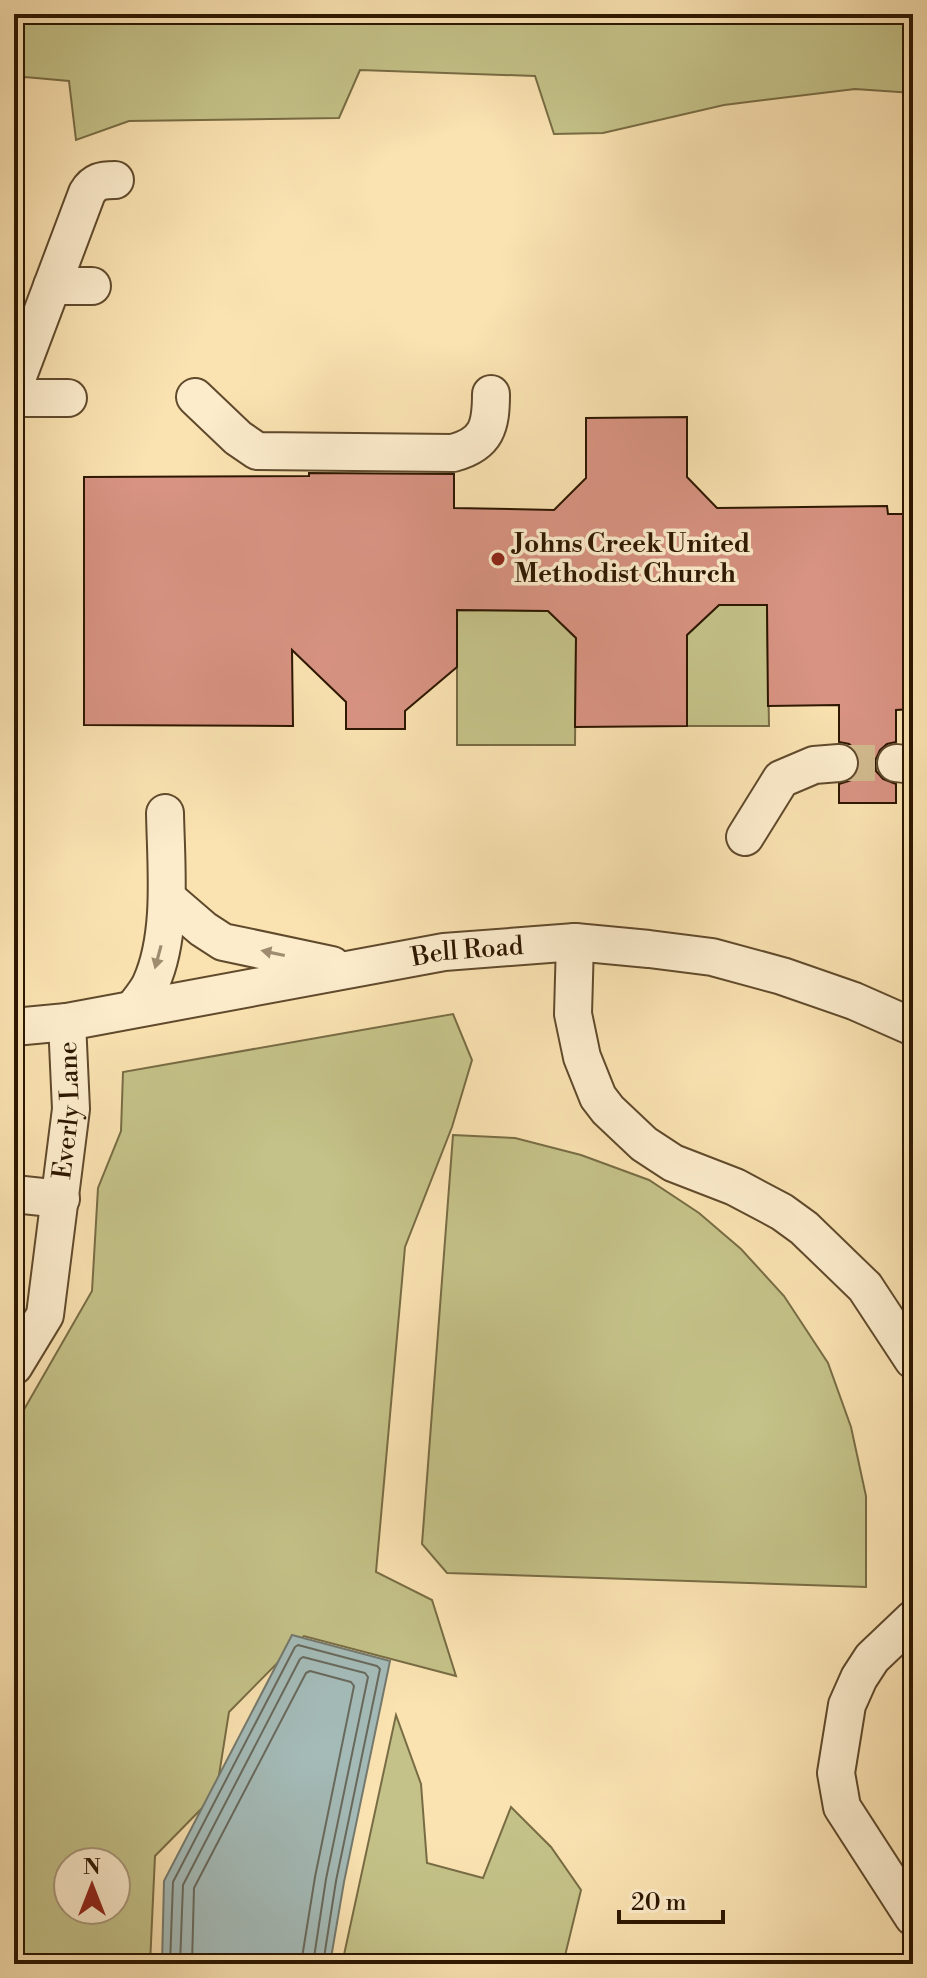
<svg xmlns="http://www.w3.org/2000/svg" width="927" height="1978" font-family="'Libre Bodoni',serif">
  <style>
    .green { fill: #c4c288; stroke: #786c44; stroke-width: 2; fill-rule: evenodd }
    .water { fill: #a4bbb8; stroke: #74796e; stroke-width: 2 }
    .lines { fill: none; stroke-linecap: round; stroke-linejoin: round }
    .shore { stroke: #68695c; stroke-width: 2 }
    .building { fill: #d89382; stroke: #2d1700; stroke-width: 2 }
    .minor-tunnel { stroke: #d1b98e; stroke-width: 36; stroke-dasharray: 36 18; stroke-linecap: butt }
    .minor-casing { stroke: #604a2c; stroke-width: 40 }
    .minor { stroke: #fceccc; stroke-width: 36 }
    .oneway { fill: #9f8c70 }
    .poi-dot { fill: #8f2418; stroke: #fceccc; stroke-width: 3 }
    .labels { text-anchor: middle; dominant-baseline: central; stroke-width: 7; stroke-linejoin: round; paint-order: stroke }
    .poi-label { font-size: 26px; font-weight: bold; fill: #2d1700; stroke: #fceccc; text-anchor: start }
    .street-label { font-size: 26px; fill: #2d1700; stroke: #fceccc }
  </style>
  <rect width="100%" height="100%" fill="#fae2b1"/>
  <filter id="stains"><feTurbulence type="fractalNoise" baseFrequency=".0025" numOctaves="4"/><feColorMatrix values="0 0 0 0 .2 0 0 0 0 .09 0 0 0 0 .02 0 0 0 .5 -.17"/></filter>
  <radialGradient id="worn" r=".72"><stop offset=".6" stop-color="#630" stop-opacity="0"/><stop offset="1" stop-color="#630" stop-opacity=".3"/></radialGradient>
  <g class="green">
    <path d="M 20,14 L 913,14 L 913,93 L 855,89 L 724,105 L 603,133 L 554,134 L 535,76 L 360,70 L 339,118 L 129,121 L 76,140 L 69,81 L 25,77 L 14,95 L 14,34 Z"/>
    <path d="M 719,605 L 767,605 L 769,726 L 687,726 L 687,635 Z"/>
    <path d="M 457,610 L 548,611 L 576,638 L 575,745 L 457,745 Z"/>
    <path d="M 453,1014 L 472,1060 L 452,1127 L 405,1247 L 376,1572 L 432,1600 L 456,1676 L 304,1636 L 229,1712 L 216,1794 L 155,1856 L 150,1964 L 14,1964 L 14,1427 L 92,1291 L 98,1188 L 121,1131 L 123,1072 ZM 68,1862 L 116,1862 L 116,1910 L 68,1910 Z"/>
    <path d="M 453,1135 L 515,1138 L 581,1155 L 649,1180 L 699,1213 L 741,1249 L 784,1296 L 828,1363 L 851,1427 L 866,1496 L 866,1587 L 447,1573 L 422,1544 Z"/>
    <path d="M 396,1715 L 421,1784 L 427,1863 L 483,1878 L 511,1807 L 551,1847 L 581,1890 L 563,1964 L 342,1964 Z"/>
  </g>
  <path class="water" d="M 292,1635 L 390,1661 L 344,1882 L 330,1964 L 162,1964 L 164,1881 Z"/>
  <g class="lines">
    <g class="shore">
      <path d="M 170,1964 L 173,1882 L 295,1647 L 298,1645 L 377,1666 L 380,1669 L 336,1881 L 323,1964"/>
      <path d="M 180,1964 L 183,1885 L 300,1659 L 303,1657 L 365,1673 L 368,1677 L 326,1879 L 313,1964"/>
      <path d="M 192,1964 L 194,1888 L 306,1673 L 310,1671 L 351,1682 L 354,1686 L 315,1877 L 301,1964"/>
    </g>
  </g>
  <path class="building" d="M 687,417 L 687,477 L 717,508 L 887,506 L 888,514 L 913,514 L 913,709 L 896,710 L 896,742 L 887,744 L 880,750 L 875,761 L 876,771 L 883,779 L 896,784 L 896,803 L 839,803 L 839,784 L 852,780 L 858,773 L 860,762 L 856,750 L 849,744 L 839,742 L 839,705 L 768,706 L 767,605 L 719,605 L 687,635 L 687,726 L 575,727 L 576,638 L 548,611 L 457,610 L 457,667 L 405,711 L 405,729 L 346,729 L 346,702 L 292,650 L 293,726 L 84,725 L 84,477 L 309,476 L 309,473 L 454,474 L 454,508 L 554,510 L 586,478 L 586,418 Z"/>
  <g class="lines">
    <path class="minor-tunnel" d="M 839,763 L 896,763"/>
    <defs>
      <g id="minor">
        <path d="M 52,286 L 92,286"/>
        <path d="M 14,387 L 87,193 C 94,181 102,180 115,180"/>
        <path d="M 195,397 L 238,438 L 257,451 L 453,453 C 487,444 491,426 491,394"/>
        <path d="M 14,398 L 68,398"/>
        <path d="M 896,763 L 913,765"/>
        <path d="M 745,837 L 781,779 L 814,765 L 839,763"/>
        <path d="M 167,898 L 203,929 L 223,942 L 332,965"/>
        <path d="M 575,942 L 573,1014 L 582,1057 L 598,1097 L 608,1110 L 644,1144 L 673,1163 L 735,1187 L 782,1212 L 804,1228 L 865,1287 L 913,1360"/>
        <path d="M 133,1009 C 139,1001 147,992 151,983 C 173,934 166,866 165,813"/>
        <path id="s1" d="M 14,1027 L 67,1022 L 444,952 L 575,942 L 649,949 L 712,957 L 782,976 L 854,1001 L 913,1027"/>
        <path d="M 14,1194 L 61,1199"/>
        <path id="s2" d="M 14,1366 L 45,1315 L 71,1109 L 67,1022"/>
        <path d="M 913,1619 L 872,1658 L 859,1678 L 847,1705 L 836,1773 L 842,1807 L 913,1917"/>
      </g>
    </defs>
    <use href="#minor" class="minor-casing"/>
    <use href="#minor" class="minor"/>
  </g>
  <defs><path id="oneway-solid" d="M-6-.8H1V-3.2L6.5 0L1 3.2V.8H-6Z" transform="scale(2)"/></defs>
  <g class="oneway">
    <use href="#oneway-solid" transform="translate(273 953) rotate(-168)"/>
    <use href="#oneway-solid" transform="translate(158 957) rotate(105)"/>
  </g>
  <circle class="poi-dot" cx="498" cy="559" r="8"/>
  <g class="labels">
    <g class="poi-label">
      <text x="514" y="544">Johns Creek United<tspan x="514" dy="30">Methodist Church</tspan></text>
    </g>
    <g class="street-label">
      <text stroke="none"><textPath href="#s1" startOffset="460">Bell Road</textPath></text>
      <text stroke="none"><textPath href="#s2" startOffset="266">Everly Lane</textPath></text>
    </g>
  </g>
  <rect width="927" height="1978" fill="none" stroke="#fae2b1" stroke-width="48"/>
  <rect x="16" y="16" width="895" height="1946" fill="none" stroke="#2d1700" stroke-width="4"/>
  <rect x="24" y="24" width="879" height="1930" fill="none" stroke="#2d1700" stroke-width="2"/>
  <g transform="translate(92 1886)"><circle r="38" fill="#fceccc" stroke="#a9977a" stroke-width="2"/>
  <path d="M0-6L14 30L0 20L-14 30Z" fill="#8f2418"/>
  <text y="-12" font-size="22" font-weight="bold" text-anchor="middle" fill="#2d1700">N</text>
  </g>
  <path d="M619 1910v12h104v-12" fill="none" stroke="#2d1700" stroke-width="4"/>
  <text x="631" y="1910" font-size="24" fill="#2d1700" stroke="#fceccc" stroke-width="6" paint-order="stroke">20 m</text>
  <rect width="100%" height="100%" filter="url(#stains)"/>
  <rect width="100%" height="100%" fill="url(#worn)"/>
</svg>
